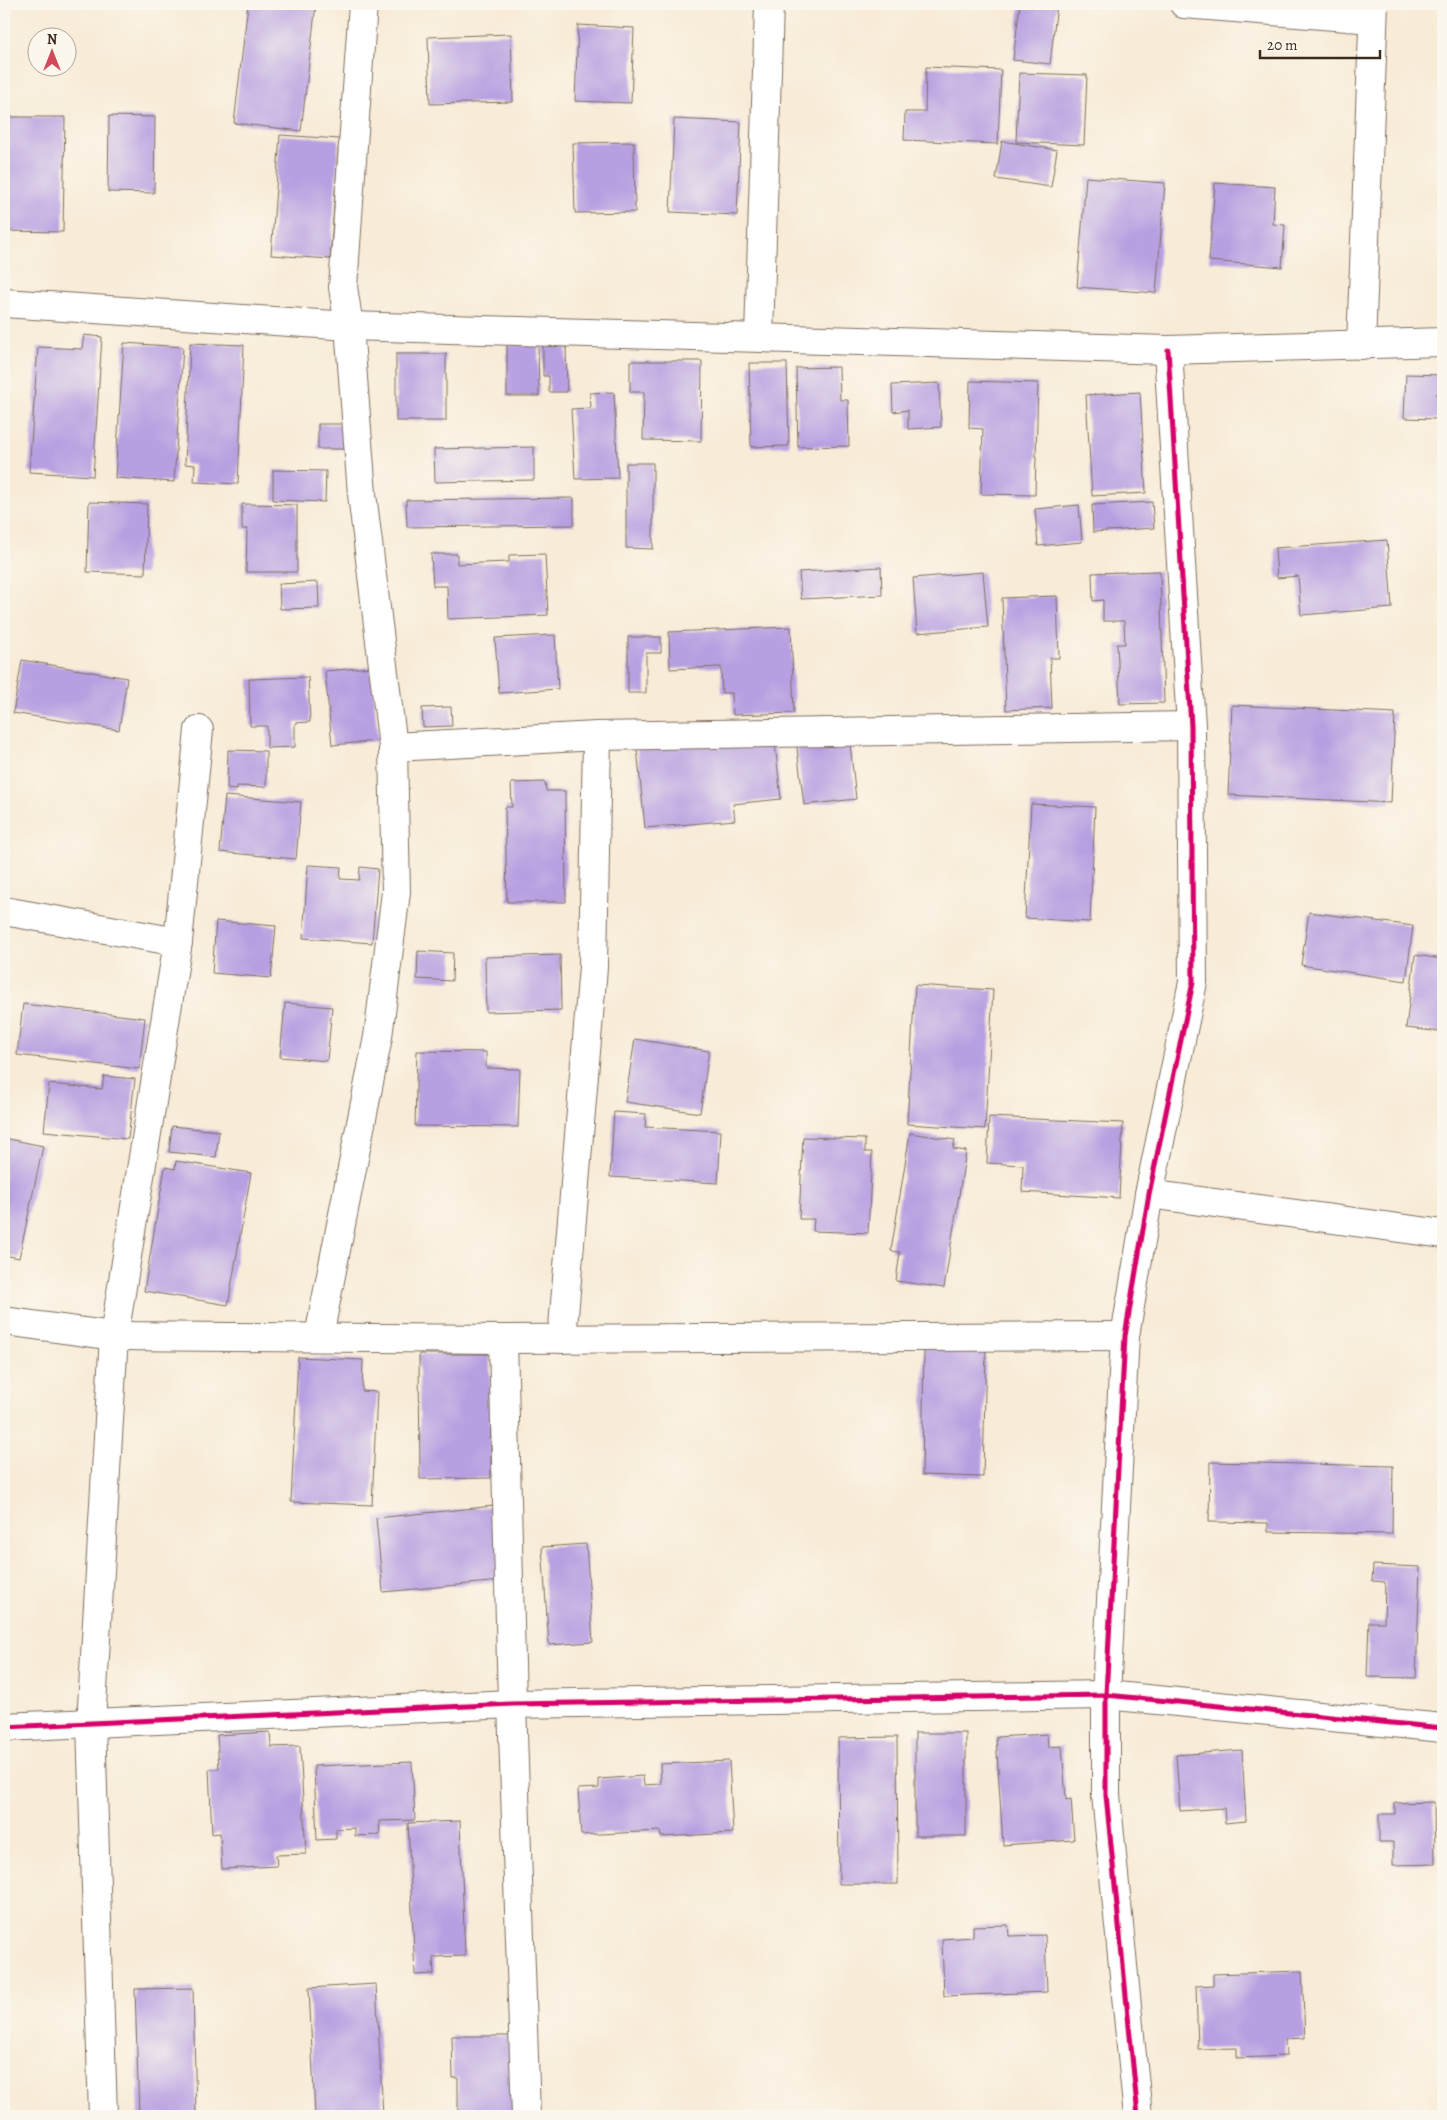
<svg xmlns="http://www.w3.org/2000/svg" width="1447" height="2120" font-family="Alegreya,serif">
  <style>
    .building { fill: #b7a0e1 }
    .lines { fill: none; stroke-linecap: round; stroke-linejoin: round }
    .minor-casing { stroke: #7d6e5f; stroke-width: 30 }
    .minor { stroke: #fff; stroke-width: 28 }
    .cycleway-casing { stroke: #fbf7ec; stroke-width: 8 }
    .cycleway { stroke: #d6006c; stroke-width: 5 }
  </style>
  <rect width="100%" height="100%" fill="#fbf7ec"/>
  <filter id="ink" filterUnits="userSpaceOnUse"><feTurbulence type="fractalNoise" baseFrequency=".02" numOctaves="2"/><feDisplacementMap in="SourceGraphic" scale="10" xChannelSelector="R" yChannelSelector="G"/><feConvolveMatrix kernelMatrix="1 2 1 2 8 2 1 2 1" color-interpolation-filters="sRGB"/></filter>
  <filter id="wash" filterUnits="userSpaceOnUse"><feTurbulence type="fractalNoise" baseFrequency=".0096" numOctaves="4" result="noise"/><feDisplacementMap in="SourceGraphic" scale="20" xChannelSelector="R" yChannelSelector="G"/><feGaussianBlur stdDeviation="1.12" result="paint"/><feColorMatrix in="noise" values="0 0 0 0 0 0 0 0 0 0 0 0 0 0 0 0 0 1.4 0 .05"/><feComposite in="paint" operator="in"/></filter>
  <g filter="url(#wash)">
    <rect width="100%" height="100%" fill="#f8ebd7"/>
    <g id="blocks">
      <g class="building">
        <path d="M 248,4 L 316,4 L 301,131 L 234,123 Z"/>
        <path d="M 1020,4 L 1057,4 L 1050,64 L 1013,60 Z"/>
        <path d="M 578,25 L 634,28 L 631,103 L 575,101 Z"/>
        <path d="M 511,34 L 513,102 L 430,104 L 428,37 Z"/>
        <path d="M 926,67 L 1001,70 L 998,144 L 904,140 L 905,112 L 925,112 Z"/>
        <path d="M 1019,73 L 1087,75 L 1084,145 L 1016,142 Z"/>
        <path d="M 109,116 L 155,117 L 154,193 L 108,192 Z"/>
        <path d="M 4,117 L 65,117 L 63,232 L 4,231 Z"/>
        <path d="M 674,119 L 741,122 L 737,215 L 670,212 Z"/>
        <path d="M 280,135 L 339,139 L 330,259 L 271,255 Z"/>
        <path d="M 1002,141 L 1057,150 L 1051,187 L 996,179 Z"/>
        <path d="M 634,142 L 635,212 L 575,213 L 573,143 Z"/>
        <path d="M 1086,177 L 1165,183 L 1156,293 L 1077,287 Z"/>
        <path d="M 1215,183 L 1275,187 L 1273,224 L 1285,225 L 1282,267 L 1209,261 Z"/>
        <path d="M 84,335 L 102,337 L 93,476 L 29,472 L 38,347 L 82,349 Z"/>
        <path d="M 566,342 L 567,392 L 549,392 L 549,376 L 543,376 L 543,343 Z"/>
        <path d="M 124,343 L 183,347 L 174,482 L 115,478 Z"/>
        <path d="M 190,343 L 244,345 L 238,484 L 194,482 L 195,465 L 185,464 Z"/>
        <path d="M 507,345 L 538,345 L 539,396 L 507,396 Z"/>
        <rect x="396" y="354" width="50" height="67"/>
        <path d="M 630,361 L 702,361 L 701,441 L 643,440 L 644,392 L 630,392 Z"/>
        <path d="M 749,363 L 787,363 L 789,446 L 751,447 Z"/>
        <path d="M 839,367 L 840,400 L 848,400 L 849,446 L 798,447 L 796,368 Z"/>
        <path d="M 1406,374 L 1443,375 L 1443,393 L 1437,393 L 1437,419 L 1404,418 Z"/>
        <path d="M 970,381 L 1038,383 L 1035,495 L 981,494 L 983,429 L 969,428 Z"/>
        <path d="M 939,383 L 941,427 L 908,429 L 908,410 L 893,412 L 892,385 Z"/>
        <path d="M 614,392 L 618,478 L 575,479 L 571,409 L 591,408 L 590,393 Z"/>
        <path d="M 1140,392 L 1146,493 L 1092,496 L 1086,395 Z"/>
        <rect x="318" y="424" width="35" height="25"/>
        <path d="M 534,447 L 534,480 L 435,482 L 434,449 Z"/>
        <path d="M 626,463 L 653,463 L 653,549 L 626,548 Z"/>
        <path d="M 273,470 L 326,471 L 325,502 L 273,500 Z"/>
        <path d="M 574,498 L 574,525 L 407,527 L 406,500 Z"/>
        <path d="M 89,502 L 147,504 L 145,574 L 87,572 Z"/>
        <path d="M 1152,502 L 1154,528 L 1093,532 L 1092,505 Z"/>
        <path d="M 242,504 L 297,505 L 297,572 L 246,572 L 247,529 L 242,529 Z"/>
        <path d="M 1079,505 L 1082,542 L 1038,546 L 1035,509 Z"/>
        <path d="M 1387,540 L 1392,608 L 1301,615 L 1298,576 L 1277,578 L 1275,548 Z"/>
        <path d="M 431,554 L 457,554 L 457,564 L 509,562 L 509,555 L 545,554 L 548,615 L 448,619 L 447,586 L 433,586 Z"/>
        <path d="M 881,567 L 882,595 L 801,599 L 799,572 Z"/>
        <path d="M 1160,571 L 1164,703 L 1120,704 L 1117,644 L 1125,644 L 1124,621 L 1103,621 L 1103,600 L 1093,601 L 1092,573 Z"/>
        <path d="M 983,572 L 988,627 L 917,633 L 913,578 Z"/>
        <path d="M 318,582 L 319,608 L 280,609 L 279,584 Z"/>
        <path d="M 1057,596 L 1059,658 L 1050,658 L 1052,708 L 1006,710 L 1002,598 Z"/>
        <path d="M 791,627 L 794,713 L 733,715 L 732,693 L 722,693 L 721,667 L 670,669 L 669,632 Z"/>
        <path d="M 555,635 L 558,689 L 499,693 L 495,638 Z"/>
        <path d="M 628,637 L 661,637 L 661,653 L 646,653 L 646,693 L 628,693 Z"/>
        <path d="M 22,660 L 127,678 L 119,730 L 13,713 Z"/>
        <path d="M 371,667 L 378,741 L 332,745 L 325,671 Z"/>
        <path d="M 308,677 L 310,722 L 295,723 L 295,747 L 267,748 L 267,726 L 250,726 L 249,679 Z"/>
        <path d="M 1232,705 L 1395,713 L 1391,803 L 1228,795 Z"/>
        <path d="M 451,707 L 452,726 L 423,727 L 422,708 Z"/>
        <path d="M 774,734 L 781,799 L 733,804 L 735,820 L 645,828 L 637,748 Z"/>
        <path d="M 849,734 L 856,799 L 804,805 L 796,740 Z"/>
        <path d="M 228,750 L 266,751 L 266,787 L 237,786 L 237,790 L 227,789 Z"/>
        <path d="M 545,782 L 546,791 L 565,791 L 566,902 L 507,902 L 505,807 L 512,807 L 511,783 Z"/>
        <path d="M 225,796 L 301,802 L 296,859 L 220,852 Z"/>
        <path d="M 1031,804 L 1095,807 L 1090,922 L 1025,918 Z"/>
        <path d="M 308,865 L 341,867 L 340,879 L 359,880 L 360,867 L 378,869 L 372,943 L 303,938 Z"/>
        <path d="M 1309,912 L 1413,926 L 1406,981 L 1301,965 Z"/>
        <path d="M 216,921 L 276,926 L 271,978 L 212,973 Z"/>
        <path d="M 418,951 L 453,953 L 452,981 L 417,979 Z"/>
        <path d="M 560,955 L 561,1010 L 486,1012 L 485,957 Z"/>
        <path d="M 1415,955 L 1443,959 L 1443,1032 L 1406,1028 Z"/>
        <path d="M 915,985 L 993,990 L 985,1129 L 907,1124 Z"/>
        <path d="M 285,1003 L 332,1007 L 327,1061 L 280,1057 Z"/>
        <path d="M 23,1004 L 145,1018 L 139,1069 L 17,1055 Z"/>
        <path d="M 635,1039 L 709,1051 L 700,1113 L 625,1102 Z"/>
        <path d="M 417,1051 L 486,1052 L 486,1068 L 520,1069 L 518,1127 L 415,1126 Z"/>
        <path d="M 104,1076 L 135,1079 L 128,1139 L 44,1131 L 49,1084 L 102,1089 Z"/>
        <path d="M 614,1112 L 646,1114 L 645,1127 L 721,1131 L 718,1183 L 610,1177 Z"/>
        <path d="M 989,1117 L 1123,1123 L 1119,1198 L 1022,1192 L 1023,1165 L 987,1163 Z"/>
        <path d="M 172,1126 L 219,1131 L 216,1157 L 169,1152 Z"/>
        <path d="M 910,1133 L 955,1140 L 953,1149 L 966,1151 L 944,1288 L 896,1281 L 900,1252 L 891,1251 Z"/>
        <path d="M 803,1137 L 865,1139 L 865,1152 L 872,1152 L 868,1233 L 813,1231 L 814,1219 L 799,1219 Z"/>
        <path d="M 4,1138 L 43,1146 L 19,1258 L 4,1255 Z"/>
        <path d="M 176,1161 L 251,1173 L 228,1305 L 144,1291 L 165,1167 L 175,1169 Z"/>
        <path d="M 924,1347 L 986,1348 L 983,1477 L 922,1475 Z"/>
        <path d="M 419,1354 L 490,1354 L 491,1478 L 420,1479 Z"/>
        <path d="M 298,1357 L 363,1360 L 362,1391 L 377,1392 L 372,1505 L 291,1502 Z"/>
        <path d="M 1210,1462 L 1393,1466 L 1392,1534 L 1268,1532 L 1268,1523 L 1209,1522 Z"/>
        <path d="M 494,1506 L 501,1581 L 383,1592 L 376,1518 Z"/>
        <path d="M 586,1544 L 593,1642 L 549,1645 L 542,1547 Z"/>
        <path d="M 1373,1565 L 1420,1567 L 1416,1678 L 1367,1677 L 1369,1622 L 1384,1622 L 1385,1582 L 1372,1581 Z"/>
        <path d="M 270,1732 L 271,1747 L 300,1746 L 306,1854 L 276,1855 L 277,1866 L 222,1869 L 220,1833 L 212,1834 L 209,1769 L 219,1769 L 217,1735 Z"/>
        <rect x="915" y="1733" width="51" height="103"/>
        <path d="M 1047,1734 L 1048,1747 L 1062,1746 L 1066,1800 L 1071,1799 L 1074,1840 L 1003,1845 L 996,1737 Z"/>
        <path d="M 897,1737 L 898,1884 L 839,1884 L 838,1738 Z"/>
        <path d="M 1242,1750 L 1246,1821 L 1225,1823 L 1224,1808 L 1180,1811 L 1176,1755 Z"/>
        <path d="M 729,1761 L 733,1833 L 661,1837 L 660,1831 L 581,1835 L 578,1789 L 599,1788 L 599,1779 L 643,1776 L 644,1785 L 661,1784 L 660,1764 Z"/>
        <path d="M 412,1762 L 415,1820 L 379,1821 L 380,1835 L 355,1836 L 355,1828 L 336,1829 L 336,1839 L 317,1840 L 314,1766 Z"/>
        <path d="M 1434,1802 L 1435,1864 L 1393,1865 L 1393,1842 L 1379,1842 L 1379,1814 L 1395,1814 L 1395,1803 Z"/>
        <path d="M 460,1821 L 465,1956 L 433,1957 L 434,1974 L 415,1975 L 408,1823 Z"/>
        <path d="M 1008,1925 L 1009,1936 L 1045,1935 L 1047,1992 L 944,1996 L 942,1939 L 973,1937 L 973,1926 Z"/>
        <path d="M 1302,1971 L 1305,2038 L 1285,2039 L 1286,2056 L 1237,2058 L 1237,2048 L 1198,2049 L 1196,1986 L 1213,1985 L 1213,1974 Z"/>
        <path d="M 376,1984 L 383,2116 L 315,2116 L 309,1988 Z"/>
        <path d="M 193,1988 L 196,2116 L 139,2116 L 135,1989 Z"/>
        <path d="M 452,2036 L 520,2036 L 520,2116 L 458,2116 L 458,2078 L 453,2078 Z"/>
      </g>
    </g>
  </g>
  <g filter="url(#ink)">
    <use href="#blocks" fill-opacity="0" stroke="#7d6e5f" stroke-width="1"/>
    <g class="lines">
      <defs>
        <g id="minor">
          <path d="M 1184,4 L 1373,19"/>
          <path d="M 4,303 L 349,326 L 1168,350 L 1443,342"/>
          <path d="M 759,337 L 769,4"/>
          <path d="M 1361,345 L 1374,4"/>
          <path d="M 393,747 L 597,736 L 1191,726"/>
          <path d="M 4,911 L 178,942"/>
          <path d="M 1149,1194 L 1443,1234"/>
          <path d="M 4,1321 L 114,1336 L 503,1339 L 1125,1336"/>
          <path d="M 319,1336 L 378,1037 L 396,892 L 393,747 L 362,494 L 349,326 L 343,287 L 363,4"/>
          <path d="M 503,1339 L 512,1704 L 526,2116"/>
          <path d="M 562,1339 L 593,967 L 597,736"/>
          <path d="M 4,1727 L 512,1704 L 1106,1695 L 1443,1728"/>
          <path d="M 103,2116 L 91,1723 L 114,1336 L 178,942 L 199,730"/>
          <path d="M 1138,2116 L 1106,1795 L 1106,1695 L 1125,1336 L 1149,1194 L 1193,982 L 1191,726 L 1168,350"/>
        </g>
      </defs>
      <use href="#minor" class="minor-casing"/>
      <use href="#minor" class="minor"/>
      <defs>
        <g id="cycleway">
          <path d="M 4,1727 L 512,1704 L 1106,1695 L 1443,1728"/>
          <path d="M 1138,2116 L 1106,1795 L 1106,1695 L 1125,1336 L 1149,1194 L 1193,982 L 1191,726 L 1168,350"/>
        </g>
      </defs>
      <use href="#cycleway" class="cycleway-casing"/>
      <use href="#cycleway" class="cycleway"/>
    </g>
  </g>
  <rect width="1447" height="2120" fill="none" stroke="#fbf7ec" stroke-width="20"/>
  <g transform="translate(52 52)"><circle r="24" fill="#fbf7ec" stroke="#aea59a"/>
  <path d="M0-4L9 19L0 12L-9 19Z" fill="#d1495b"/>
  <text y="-8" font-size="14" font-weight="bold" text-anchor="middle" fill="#3b2a1e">N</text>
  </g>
  <path d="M1260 50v8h120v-8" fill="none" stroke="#3b2a1e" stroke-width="2.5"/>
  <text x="1267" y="50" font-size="15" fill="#3b2a1e" stroke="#fbf7ec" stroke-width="4" paint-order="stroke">20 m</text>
</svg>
